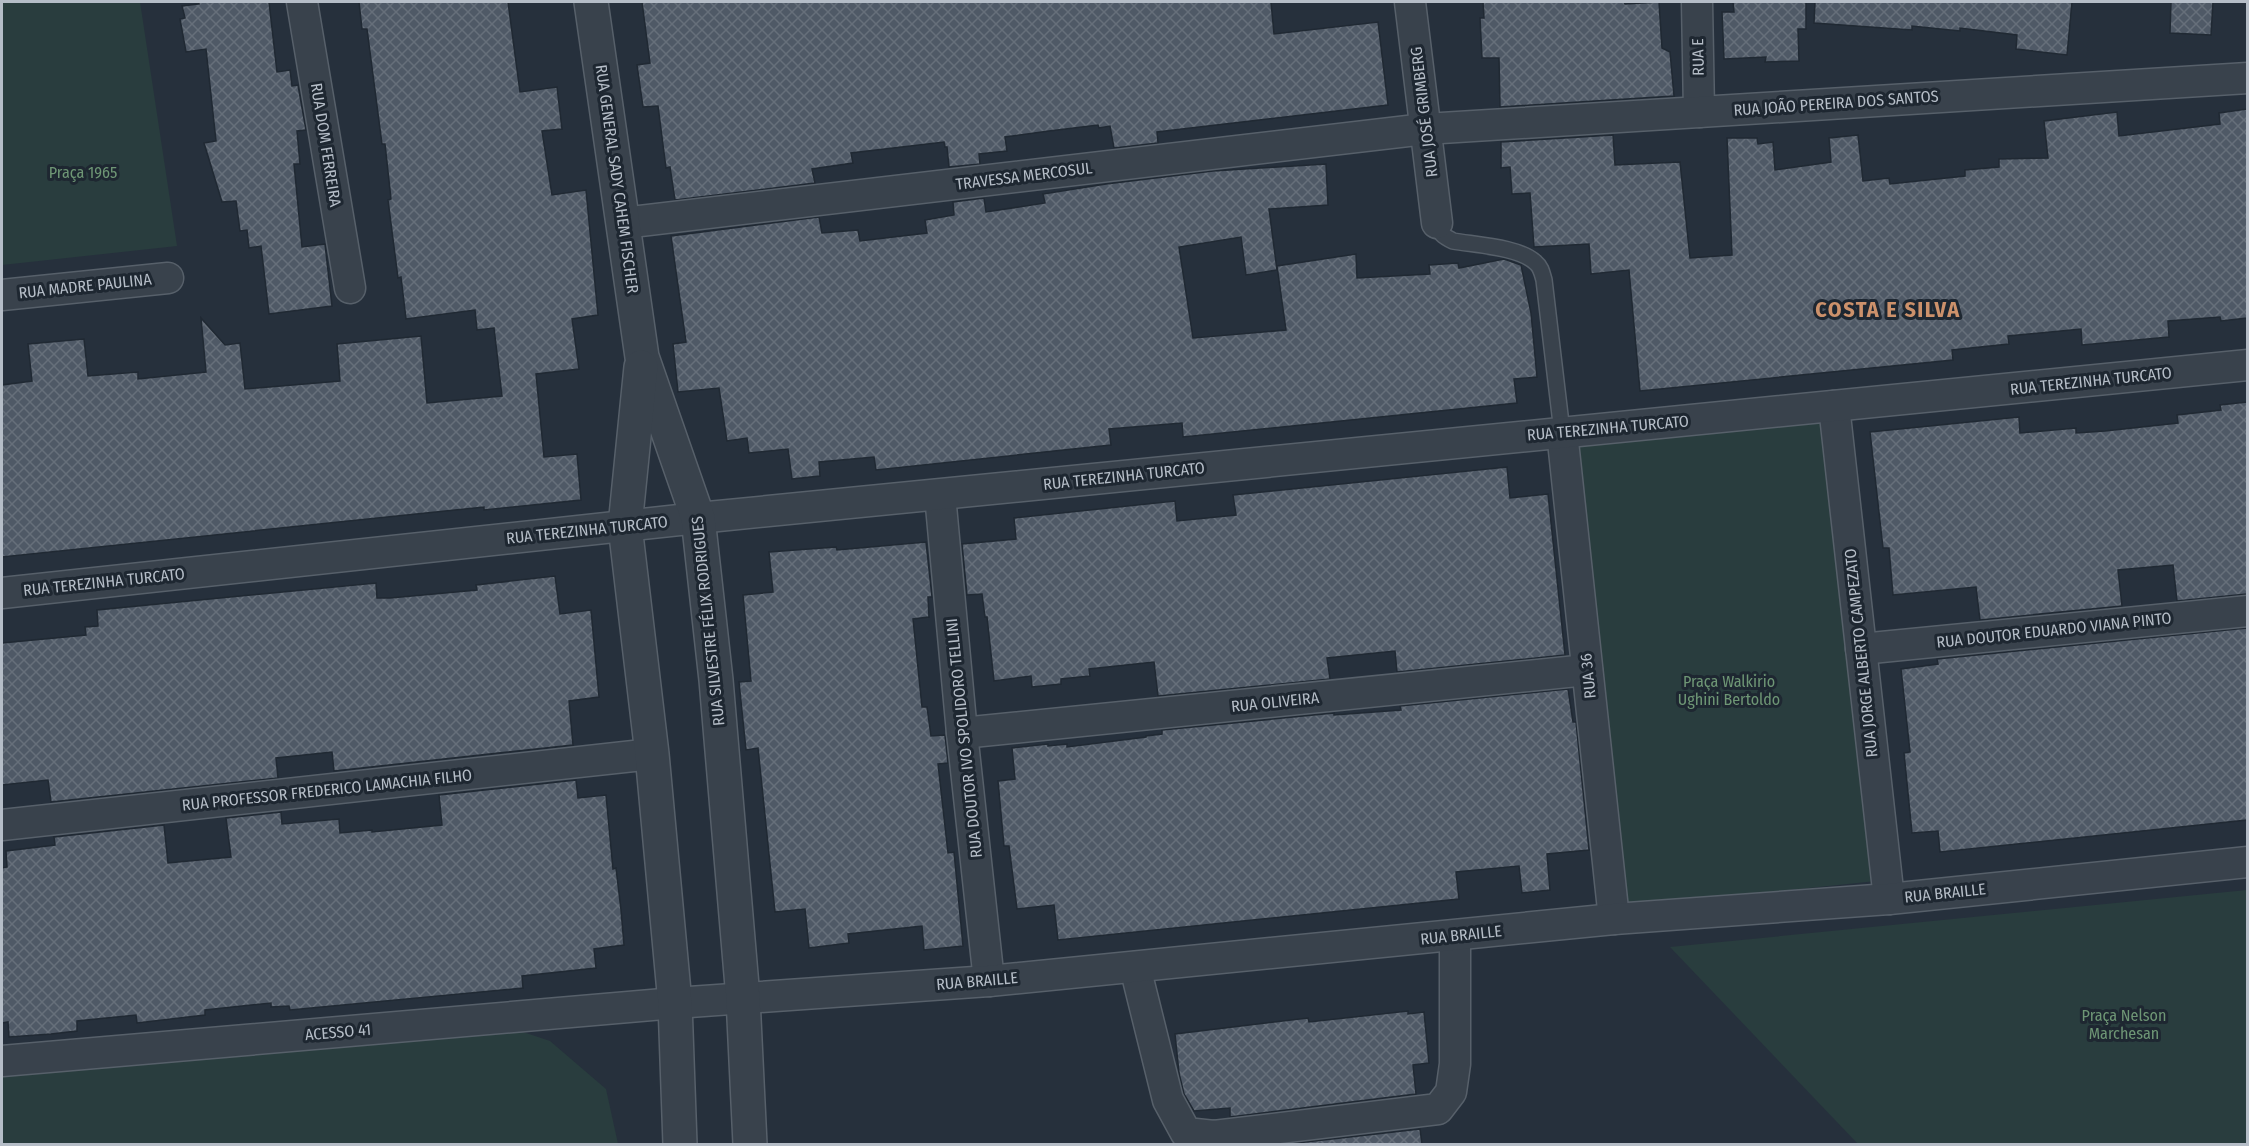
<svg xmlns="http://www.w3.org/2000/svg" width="2249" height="1146" font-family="'Fira Sans Condensed',sans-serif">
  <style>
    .park { fill: #293d3e }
    .building { fill: url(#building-cross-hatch); stroke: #202933; stroke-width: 1.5 }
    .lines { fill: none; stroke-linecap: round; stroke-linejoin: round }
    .service-casing { stroke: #57606a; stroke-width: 18 }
    .minor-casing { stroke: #57606a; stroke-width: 33 }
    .tertiary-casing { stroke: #57606a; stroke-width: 36 }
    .service { stroke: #39424c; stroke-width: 15 }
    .minor { stroke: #39424c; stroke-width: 30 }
    .tertiary { stroke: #39424c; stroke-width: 33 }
    .labels { text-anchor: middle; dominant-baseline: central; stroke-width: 6; stroke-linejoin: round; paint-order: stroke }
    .street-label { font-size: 16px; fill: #b5bdc7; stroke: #1e2731 }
    .park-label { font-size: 16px; fill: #6e9675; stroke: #1e2731 }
    .district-label { font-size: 22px; font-weight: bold; letter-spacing: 1.5px; fill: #cc916b; stroke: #1e2731 }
  </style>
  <defs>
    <pattern id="building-cross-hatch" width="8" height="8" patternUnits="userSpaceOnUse" patternTransform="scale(1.5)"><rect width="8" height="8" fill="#4f5966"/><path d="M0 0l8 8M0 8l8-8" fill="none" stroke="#666f7a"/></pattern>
  </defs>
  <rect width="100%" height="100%" fill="#26303c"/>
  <g class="park">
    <path d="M 2,2 L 140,2 L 177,246 L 2,265 Z"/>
    <path d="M 1827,419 L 1876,881 L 1625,907 L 1577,445 Z"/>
    <path d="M 2247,890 L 2247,1144 L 1858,1144 L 1670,947 Z"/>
    <path d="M 496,1023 L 550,1041 L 606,1089 L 618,1144 L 2,1144 L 2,1076 Z"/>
  </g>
  <g class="building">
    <path d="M 198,2 L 269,2 L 277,72 L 290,70 L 292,86 L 298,85 L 306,130 L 297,131 L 300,164 L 294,164 L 302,247 L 325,244 L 332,306 L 269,314 L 261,246 L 249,248 L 247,230 L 240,231 L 236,201 L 222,202 L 204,143 L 216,141 L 206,49 L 186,52 L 180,19 L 185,18 L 182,6 L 199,4 Z"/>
    <path d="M 359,2 L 508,2 L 520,92 L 557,87 L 562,129 L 542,131 L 552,195 L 586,190 L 598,315 L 572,319 L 579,369 L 536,374 L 544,457 L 577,454 L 581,500 L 484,510 L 484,507 L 2,557 L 2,385 L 32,381 L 28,344 L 84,339 L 88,376 L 138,372 L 138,379 L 206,372 L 201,318 L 225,345 L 240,343 L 245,389 L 340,381 L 337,344 L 421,336 L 427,403 L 502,396 L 494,328 L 477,330 L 475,310 L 406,319 L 401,277 L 398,278 L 388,200 L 391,199 L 385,144 L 382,144 L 367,29 L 362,29 Z"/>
    <path d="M 642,2 L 1271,2 L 1274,34 L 1378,22 L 1388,105 L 1157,132 L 1158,143 L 1114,148 L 1110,126 L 1099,128 L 1098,125 L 1049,131 L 1005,137 L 1007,151 L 979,154 L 980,164 L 949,167 L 947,147 L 945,147 L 944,142 L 851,153 L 853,163 L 812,169 L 815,183 L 675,200 L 670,167 L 666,168 L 658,106 L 643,107 L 637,65 L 650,63 Z"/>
    <path d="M 1483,2 L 1624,2 L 1625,4 L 1659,2 L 1662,48 L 1670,52 L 1674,96 L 1500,107 L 1499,58 L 1482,58 L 1480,18 L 1484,18 Z"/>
    <path d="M 1733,2 L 1806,2 L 1806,29 L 1798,29 L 1799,61 L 1765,62 L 1766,57 L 1724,59 L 1722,12 L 1734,12 Z"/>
    <path d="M 1815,2 L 2072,2 L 2067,55 L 2016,49 L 2017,35 L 1960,28 L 1960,31 L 1912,26 L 1912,30 L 1814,23 Z"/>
    <path d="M 2171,2 L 2213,2 L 2211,35 L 2170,33 Z"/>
    <path d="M 2247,109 L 2247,318 L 2221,321 L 2220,317 L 2168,321 L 2169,337 L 2082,345 L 2081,329 L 2008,336 L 2009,344 L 1952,350 L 1953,360 L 1640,391 L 1629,270 L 1591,274 L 1589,244 L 1534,247 L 1530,193 L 1512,194 L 1510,167 L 1501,168 L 1501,142 L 1613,135 L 1615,165 L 1680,162 L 1690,258 L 1732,255 L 1727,138 L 1757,138 L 1758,144 L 1773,142 L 1775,170 L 1831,162 L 1829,138 L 1858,135 L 1863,181 L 1889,178 L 1890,184 L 1965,176 L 1965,170 L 1999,167 L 1999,159 L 2048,158 L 2044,121 L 2117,112 L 2119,136 L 2220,124 L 2219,113 Z"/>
    <path d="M 1326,164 L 1328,205 L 1269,209 L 1277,270 L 1246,275 L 1241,237 L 1179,247 L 1193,338 L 1286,330 L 1277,266 L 1356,254 L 1357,278 L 1430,274 L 1429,265 L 1458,263 L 1459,268 L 1504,259 L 1521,265 L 1531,313 L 1537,377 L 1514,379 L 1517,403 L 1183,437 L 1182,423 L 1109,429 L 1111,445 L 876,470 L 874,457 L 819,462 L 820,476 L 792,479 L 788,449 L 749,453 L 747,438 L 727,441 L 719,388 L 678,392 L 673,344 L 686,342 L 671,236 L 819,217 L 822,233 L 858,230 L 860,241 L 927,233 L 925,220 L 954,215 L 953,202 L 984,198 L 986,212 L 1045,203 L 1043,194 L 1106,184 L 1213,171 Z"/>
    <path d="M 2247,402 L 2247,594 L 2177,601 L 2173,565 L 2118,570 L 2122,606 L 1980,620 L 1976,587 L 1893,595 L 1889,548 L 1883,548 L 1870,432 L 2019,417 L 2020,433 L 2076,428 L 2076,433 L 2105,431 L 2178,423 L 2177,415 L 2221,410 L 2220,405 Z"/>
    <path d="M 1507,467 L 1510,498 L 1548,494 L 1565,655 L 1397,672 L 1395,651 L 1327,658 L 1330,679 L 1158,696 L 1154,662 L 1089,669 L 1090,676 L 1061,679 L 1061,684 L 1032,687 L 1031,676 L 994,681 L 987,617 L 985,617 L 982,594 L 967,595 L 962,544 L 1016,539 L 1014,518 L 1175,501 L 1177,521 L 1236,515 L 1233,495 Z"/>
    <path d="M 926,542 L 932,597 L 928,597 L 929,617 L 913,619 L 922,707 L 927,707 L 931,736 L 945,735 L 948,763 L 938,764 L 948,853 L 954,852 L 963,946 L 924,950 L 922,926 L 848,934 L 849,943 L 809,948 L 805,909 L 775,912 L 758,748 L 746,750 L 739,682 L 751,681 L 743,595 L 773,592 L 769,552 L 836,547 L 837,550 Z"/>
    <path d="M 555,576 L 560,614 L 591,610 L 599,697 L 569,701 L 573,745 L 334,771 L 332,752 L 276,758 L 278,778 L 51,802 L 48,780 L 2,785 L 2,643 L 86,635 L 85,627 L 98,626 L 97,610 L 376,583 L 377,598 L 390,598 L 477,590 L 476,585 Z"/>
    <path d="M 2247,628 L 2247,820 L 1940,852 L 1938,831 L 1912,833 L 1904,753 L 1910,752 L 1901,669 L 1938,664 L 1937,659 Z"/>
    <path d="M 1568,689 L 1573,722 L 1576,722 L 1589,850 L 1547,854 L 1550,890 L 1522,893 L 1519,866 L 1456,872 L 1459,899 L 1058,940 L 1054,905 L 1017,909 L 1009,846 L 1004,846 L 998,781 L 1015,779 L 1012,748 L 1048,744 L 1048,746 L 1067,744 L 1067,747 L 1146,737 L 1146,736 L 1162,734 L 1162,730 L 1334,713 L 1334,715 L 1401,710 L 1400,706 Z"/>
    <path d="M 576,780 L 578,798 L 606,795 L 613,869 L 616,868 L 621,910 L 624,945 L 594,949 L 596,968 L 522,976 L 523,988 L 290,1010 L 289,1006 L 271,1007 L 271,1003 L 205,1010 L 205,1015 L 137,1023 L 136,1015 L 77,1021 L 77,1031 L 51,1034 L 9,1037 L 8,1022 L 2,1023 L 2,868 L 7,867 L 6,851 L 55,845 L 54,837 L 164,825 L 168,863 L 231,857 L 226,818 L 281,812 L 282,824 L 339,819 L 340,833 L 372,830 L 372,832 L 442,825 L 439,795 Z"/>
    <path d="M 1408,1011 L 1408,1014 L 1424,1012 L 1429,1063 L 1413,1065 L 1416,1094 L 1230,1117 L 1230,1108 L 1194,1111 L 1184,1094 L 1179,1073 L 1175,1034 L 1308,1018 L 1309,1022 Z"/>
    <path d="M 1420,1129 L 1422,1144 L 1288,1144 Z"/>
  </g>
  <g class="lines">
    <defs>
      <path id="service" d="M 1437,223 C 1440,234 1443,236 1453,241 C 1476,245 1520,247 1536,263 C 1541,267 1542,273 1544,280 L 1562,432"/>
      <g id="minor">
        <path d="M 302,2 L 350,288"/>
        <path d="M 1410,2 L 1437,223"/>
        <path d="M 1697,2 L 1699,112"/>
        <path d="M 623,223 L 1425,129 L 2248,78"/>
        <path d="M 2,295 L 168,278"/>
        <path d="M 1834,406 L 1889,899"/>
        <path d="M 1562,432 L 1614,919"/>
        <path d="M 940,495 L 962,733 L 989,981"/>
        <path d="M 2,593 L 698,518 L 2248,365"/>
        <path d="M 1861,649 L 2248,611"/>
        <path d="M 962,733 L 1587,670"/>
        <path d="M 2,825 L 652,754"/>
        <path d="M 1135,967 L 1168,1100 L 1186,1133 L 1214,1136 L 1438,1109 L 1451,1092 L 1455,1064 L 1455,936"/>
        <path d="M 2,1061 L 675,1003 L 989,981 L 1614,919 L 1889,899 L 2248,862"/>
      </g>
      <g id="tertiary">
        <path d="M 591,2 L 642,357 L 698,518 L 716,680 L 743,998 L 750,1144"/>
        <path d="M 641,367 L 625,526 L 652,754 L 675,1003 L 680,1144"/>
      </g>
    </defs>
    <use href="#service" class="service-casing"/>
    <use href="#minor" class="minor-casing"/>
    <use href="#tertiary" class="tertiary-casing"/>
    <use href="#service" class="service"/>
    <use href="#minor" class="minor"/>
    <use href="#tertiary" class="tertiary"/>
  </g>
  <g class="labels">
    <g class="street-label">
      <text transform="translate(1698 57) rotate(-91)">RUA E</text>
      <text transform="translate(1836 103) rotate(-4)">RUA JOÃO PEREIRA DOS SANTOS</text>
      <text transform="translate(1424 112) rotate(-97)">RUA JOSÉ GRIMBERG</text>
      <text transform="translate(326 145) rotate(81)">RUA DOM FERREIRA</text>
      <text transform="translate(1024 176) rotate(-7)">TRAVESSA MERCOSUL</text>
      <text transform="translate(617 179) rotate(82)">RUA GENERAL SADY CAHEM FISCHER</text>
      <text transform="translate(85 286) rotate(-6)">RUA MADRE PAULINA</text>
      <text transform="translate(2091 381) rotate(-6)">RUA TEREZINHA TURCATO</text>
      <text transform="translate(1608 428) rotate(-5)">RUA TEREZINHA TURCATO</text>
      <text transform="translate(1124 476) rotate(-6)">RUA TEREZINHA TURCATO</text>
      <text transform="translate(587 530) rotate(-6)">RUA TEREZINHA TURCATO</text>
      <text transform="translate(104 582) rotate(-6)">RUA TEREZINHA TURCATO</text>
      <text transform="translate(708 621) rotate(-96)">RUA SILVESTRE FÉLIX RODRIGUES</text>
      <text transform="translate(2054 630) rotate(-6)">RUA DOUTOR EDUARDO VIANA PINTO</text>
      <text transform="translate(1861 653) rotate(-96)">RUA JORGE ALBERTO CAMPEZATO</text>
      <text transform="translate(1588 676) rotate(-96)">RUA 36</text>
      <text transform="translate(1275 702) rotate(-6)">RUA OLIVEIRA</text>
      <text transform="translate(964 738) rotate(-96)">RUA DOUTOR IVO SPOLIDORO TELLINI</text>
      <text transform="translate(327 790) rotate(-6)">RUA PROFESSOR FREDERICO LAMACHIA FILHO</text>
      <text transform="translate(1945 893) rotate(-6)">RUA BRAILLE</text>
      <text transform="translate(1461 935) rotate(-6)">RUA BRAILLE</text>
      <text transform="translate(977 981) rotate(-5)">RUA BRAILLE</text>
      <text transform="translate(338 1032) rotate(-5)">ACESSO 41</text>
    </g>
    <g class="park-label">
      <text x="83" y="172">Praça 1965</text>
      <text x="1729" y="681">Praça Walkirio<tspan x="1729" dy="18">Ughini Bertoldo</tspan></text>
      <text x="2124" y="1015">Praça Nelson<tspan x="2124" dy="18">Marchesan</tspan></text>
    </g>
    <g class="district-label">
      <text x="1888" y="309">COSTA E SILVA</text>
    </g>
  </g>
  <rect width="2249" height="1146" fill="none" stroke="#b5bdc7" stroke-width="6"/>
</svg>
